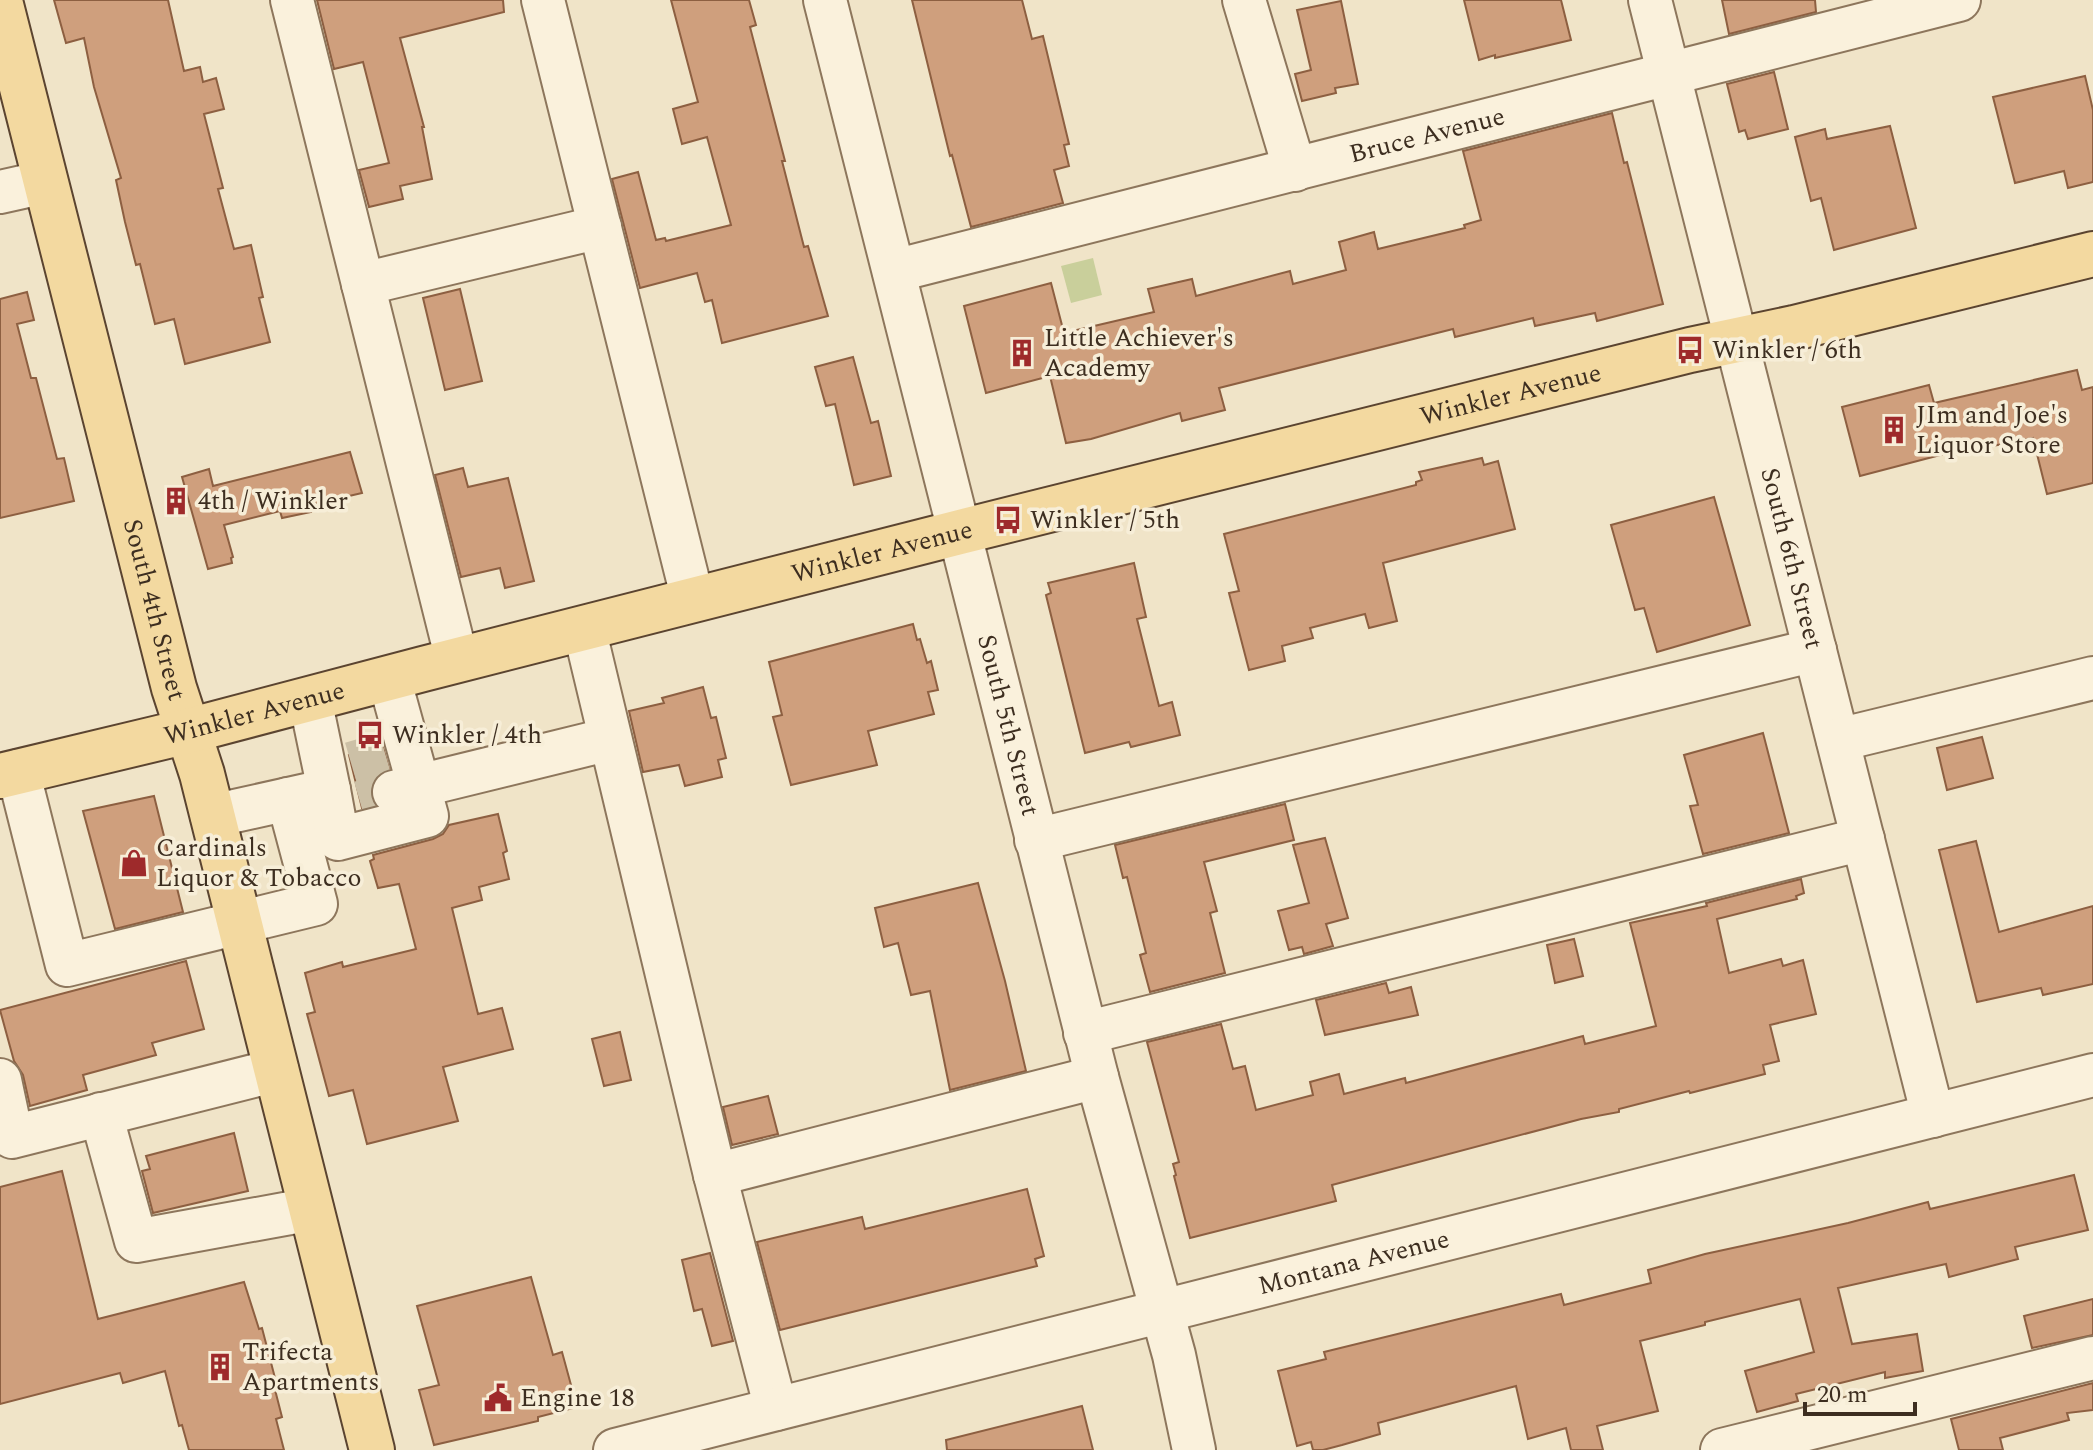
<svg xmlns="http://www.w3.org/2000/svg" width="2093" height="1450" font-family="Spectral,serif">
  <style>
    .green { fill: #c9cf9b }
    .building { fill: #cf9f7d; stroke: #8d5f41; stroke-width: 2 }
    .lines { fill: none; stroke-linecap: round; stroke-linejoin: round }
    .minor-tunnel { stroke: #ccc0a6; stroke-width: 42; stroke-dasharray: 42 21; stroke-linecap: butt }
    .minor-casing { stroke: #8d765c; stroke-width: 46 }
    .major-casing { stroke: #5b4430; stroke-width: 48 }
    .minor { stroke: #faf1dc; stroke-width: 42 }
    .major { stroke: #f3d9a0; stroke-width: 44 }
    .labels { text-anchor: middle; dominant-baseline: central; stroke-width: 7; stroke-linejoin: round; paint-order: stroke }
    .street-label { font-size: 26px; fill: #3d2e20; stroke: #f7eed8 }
    .poi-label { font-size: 26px; fill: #3d2e20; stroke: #f7eed8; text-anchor: start }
  </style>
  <rect width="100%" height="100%" fill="#f0e4c8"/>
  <path class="green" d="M 1093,258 L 1102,295 L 1071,303 L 1061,266 Z"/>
  <g class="building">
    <path d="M 54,0 L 168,0 L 184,71 L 200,67 L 203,82 L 216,78 L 224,109 L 204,114 L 223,188 L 218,189 L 234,249 L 251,245 L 263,297 L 259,298 L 270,342 L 185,364 L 174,319 L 155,324 L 140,264 L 136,265 L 125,222 L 116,180 L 121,178 L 94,87 L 84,38 L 66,43 Z"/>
    <path d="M 317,0 L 503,0 L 504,12 L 400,38 L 424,127 L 422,127 L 432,179 L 400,186 L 403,199 L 369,207 L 359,170 L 389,163 L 363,62 L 334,69 Z"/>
    <path d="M 671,0 L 749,0 L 756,25 L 750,27 L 785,161 L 782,161 L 804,247 L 808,246 L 828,316 L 722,343 L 712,300 L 705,302 L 697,273 L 640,288 L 612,179 L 638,172 L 656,240 L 665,238 L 666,241 L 731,225 L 707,137 L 682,144 L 673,109 L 698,102 Z"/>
    <path d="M 912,0 L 1022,0 L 1032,39 L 1043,36 L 1069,144 L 1064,145 L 1069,166 L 1054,170 L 1063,203 L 971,227 L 952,155 L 950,156 Z"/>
    <path d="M 1464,0 L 1561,0 L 1571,40 L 1495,58 L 1495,55 L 1479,60 Z"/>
    <path d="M 1722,0 L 1815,0 L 1816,12 L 1729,34 Z"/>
    <path d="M 1341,1 L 1358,84 L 1335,88 L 1336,93 L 1302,101 L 1295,74 L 1311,70 L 1297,10 Z"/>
    <path d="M 1774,72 L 1788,129 L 1748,139 L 1745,130 L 1739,132 L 1727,84 Z"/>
    <path d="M 2085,76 L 2093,110 L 2093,182 L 2068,188 L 2064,171 L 2015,183 L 1993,97 Z"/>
    <path d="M 1612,113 L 1624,163 L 1627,162 L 1663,304 L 1597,321 L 1595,313 L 1535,326 L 1533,318 L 1455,337 L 1453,329 L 1219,388 L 1225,410 L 1182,421 L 1180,413 L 1091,439 L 1066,443 L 1050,376 L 986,393 L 964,306 L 1051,283 L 1064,333 L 1154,312 L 1148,289 L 1192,279 L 1196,296 L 1290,271 L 1293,284 L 1346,270 L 1339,242 L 1374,232 L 1378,249 L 1465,228 L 1464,225 L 1481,220 L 1463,151 Z"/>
    <path d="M 1890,126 L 1916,228 L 1834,250 L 1821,198 L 1811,201 L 1795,137 L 1825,129 L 1827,139 Z"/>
    <path d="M 460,289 L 482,381 L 445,390 L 423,298 Z"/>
    <path d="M 27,292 L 34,320 L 17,324 L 31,378 L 36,378 L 57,459 L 64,458 L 74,501 L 0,518 L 0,299 Z"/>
    <path d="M 853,357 L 871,423 L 878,421 L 891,476 L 854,485 L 835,404 L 826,406 L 815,367 Z"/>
    <path d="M 2077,370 L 2082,390 L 2093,387 L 2093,483 L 2047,494 L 2033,438 L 1972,450 L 1971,447 L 1860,476 L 1842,407 L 1929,385 L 1934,403 Z"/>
    <path d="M 350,452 L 362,493 L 310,505 L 311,512 L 282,518 L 280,511 L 224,525 L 233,557 L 231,558 L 232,563 L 208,569 L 182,477 L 209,469 L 213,486 Z"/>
    <path d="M 1482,458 L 1484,465 L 1498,461 L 1515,529 L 1383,563 L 1397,621 L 1369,628 L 1365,614 L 1310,628 L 1313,638 L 1282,646 L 1285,661 L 1249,670 L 1229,593 L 1239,591 L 1224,534 L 1416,485 L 1416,482 L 1422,480 L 1419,472 Z"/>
    <path d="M 463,468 L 468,487 L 508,478 L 534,581 L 505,588 L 500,568 L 461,577 L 435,475 Z"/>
    <path d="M 1714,497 L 1750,625 L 1657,652 L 1644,608 L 1635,610 L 1611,525 Z"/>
    <path d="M 1134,563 L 1146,617 L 1137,619 L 1159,706 L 1172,702 L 1180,735 L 1131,747 L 1129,742 L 1085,753 L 1046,595 L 1051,593 L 1048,583 Z"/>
    <path d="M 913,624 L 917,640 L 920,639 L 927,663 L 931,661 L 938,690 L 928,692 L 934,714 L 868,731 L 877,765 L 791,785 L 773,717 L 782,715 L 769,662 Z"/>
    <path d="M 703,687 L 711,718 L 716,717 L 726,758 L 718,760 L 722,777 L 685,786 L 679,765 L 643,772 L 629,711 L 664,703 L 662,698 Z"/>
    <path d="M 1763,733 L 1789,833 L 1703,854 L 1690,806 L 1698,805 L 1684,755 Z"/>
    <path d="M 1982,737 L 1993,778 L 1947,790 L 1937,748 Z"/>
    <path d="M 383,747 L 389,769 L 378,774 L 371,785 L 371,797 L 374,805 L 362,808 L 349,755 Z"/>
    <path d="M 154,796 L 183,912 L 115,929 L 83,811 Z"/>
    <path d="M 1285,804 L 1294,840 L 1204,862 L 1217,911 L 1210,913 L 1225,973 L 1150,992 L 1140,955 L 1146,953 L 1127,877 L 1123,878 L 1115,845 Z"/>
    <path d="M 498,814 L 507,851 L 503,853 L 509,879 L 479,887 L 482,900 L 452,908 L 478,1014 L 502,1008 L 513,1049 L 443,1067 L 458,1121 L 367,1144 L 353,1090 L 329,1096 L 307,1014 L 315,1012 L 305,973 L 342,962 L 343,967 L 416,949 L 399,884 L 378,888 L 370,861 L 374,859 L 373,855 L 433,839 L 443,834 L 449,825 Z"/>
    <path d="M 1325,838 L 1348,918 L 1326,924 L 1333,946 L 1304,954 L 1302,947 L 1289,950 L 1278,911 L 1309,903 L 1293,845 Z"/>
    <path d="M 1976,841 L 1999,932 L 2093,906 L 2093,984 L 2043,995 L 2041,988 L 1977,1002 L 1939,850 Z"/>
    <path d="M 1801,879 L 1804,893 L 1796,896 L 1797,899 L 1717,919 L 1729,973 L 1781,959 L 1783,966 L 1803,960 L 1816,1014 L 1770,1025 L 1779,1061 L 1763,1065 L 1765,1074 L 1690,1093 L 1689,1091 L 1619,1109 L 1619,1112 L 1581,1119 L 1332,1185 L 1336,1201 L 1190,1238 L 1174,1176 L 1176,1175 L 1173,1164 L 1179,1162 L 1147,1042 L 1221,1024 L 1233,1069 L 1245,1066 L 1256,1110 L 1313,1095 L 1310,1082 L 1339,1074 L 1344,1094 L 1405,1078 L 1406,1083 L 1583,1036 L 1585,1044 L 1656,1026 L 1630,923 L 1707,906 L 1706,903 Z"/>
    <path d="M 978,883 L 1005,981 L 1026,1071 L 950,1090 L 930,991 L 911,995 L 898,943 L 884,947 L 875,908 Z"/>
    <path d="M 1574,939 L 1583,976 L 1555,983 L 1547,945 Z"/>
    <path d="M 186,961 L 204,1029 L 152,1043 L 156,1055 L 83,1075 L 87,1090 L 30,1106 L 23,1075 L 14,1061 L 0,1010 Z"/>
    <path d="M 1386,983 L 1389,993 L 1411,987 L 1418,1015 L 1325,1035 L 1316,1000 Z"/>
    <path d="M 620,1032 L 631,1080 L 604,1086 L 592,1039 Z"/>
    <path d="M 768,1096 L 778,1134 L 732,1145 L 723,1107 Z"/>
    <path d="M 234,1133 L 248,1191 L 153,1213 L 142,1171 L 150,1169 L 146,1156 Z"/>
    <path d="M 62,1171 L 98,1319 L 244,1282 L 259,1329 L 262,1328 L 275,1378 L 272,1378 L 282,1417 L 276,1419 L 284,1450 L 189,1450 L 182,1425 L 179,1426 L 165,1371 L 123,1383 L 120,1373 L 0,1404 L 0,1187 Z"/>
    <path d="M 2074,1175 L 2088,1230 L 2015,1247 L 2018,1259 L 1949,1277 L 1946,1264 L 1838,1288 L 1852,1344 L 1917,1334 L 1923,1371 L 1885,1378 L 1885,1372 L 1796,1394 L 1798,1401 L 1757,1412 L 1745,1371 L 1814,1352 L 1800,1299 L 1705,1322 L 1705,1325 L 1640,1341 L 1658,1411 L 1597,1426 L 1603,1450 L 1571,1450 L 1566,1428 L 1528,1439 L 1516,1386 L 1378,1423 L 1380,1434 L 1342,1445 L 1323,1450 L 1313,1450 L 1311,1442 L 1297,1446 L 1278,1371 L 1326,1359 L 1324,1352 L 1561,1294 L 1564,1305 L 1651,1283 L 1648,1270 L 1705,1254 L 1848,1223 L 1928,1202 L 1930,1209 Z"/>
    <path d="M 1027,1189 L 1044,1256 L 1035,1259 L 1037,1266 L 780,1330 L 757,1242 L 862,1217 L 865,1229 Z"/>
    <path d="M 710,1253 L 733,1341 L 712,1346 L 702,1309 L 694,1311 L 682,1260 Z"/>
    <path d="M 531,1277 L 553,1355 L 562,1352 L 577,1407 L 538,1417 L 538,1421 L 434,1445 L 419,1390 L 439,1385 L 417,1306 Z"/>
    <path d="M 2093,1299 L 2093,1335 L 2032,1348 L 2024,1316 Z"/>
    <path d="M 2093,1383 L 2093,1410 L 2067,1413 L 2069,1420 L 2000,1438 L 2003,1450 L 1959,1450 L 1951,1419 Z"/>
    <path d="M 1082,1406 L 1093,1450 L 947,1450 L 946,1440 Z"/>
  </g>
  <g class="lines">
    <g class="minor-tunnel">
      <path d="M 351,763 L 385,753"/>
      <path d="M 360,802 L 394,792"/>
    </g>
    <defs>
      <g id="minor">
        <path d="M 292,0 L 457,660"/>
        <path d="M 543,0 L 693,600"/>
        <path id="s1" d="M 825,0 L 1097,1077 L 1174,1355 L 1194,1450"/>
        <path d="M 1244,0 L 1295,170"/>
        <path id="s2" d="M 1650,0 L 1933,1116"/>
        <path d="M 0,192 L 45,182"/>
        <path id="s3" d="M 894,271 L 1959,0"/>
        <path d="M 363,284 L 600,227"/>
        <path d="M 584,628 L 715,1175 L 776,1409"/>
        <path d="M 310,699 L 329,790"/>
        <path d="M 1838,740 L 2093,678"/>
        <path d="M 18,771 L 67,965 L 316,904 L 288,799"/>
        <path d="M 394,792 L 610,739"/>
        <path d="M 212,816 L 329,790 L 338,839 L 427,816 L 389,678"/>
        <path d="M 1036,840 L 1815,650"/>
        <path d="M 1085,1033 L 1863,839"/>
        <path d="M 0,1080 L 12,1137 L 277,1070"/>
        <path d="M 101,1114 L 136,1241 L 312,1209"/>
        <path d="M 715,1175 L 1097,1077"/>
        <path id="s4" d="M 615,1450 L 2093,1075"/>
        <path d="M 1722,1450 L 2093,1358"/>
      </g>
      <g id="major">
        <path id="s5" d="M 0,1 L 174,688 L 202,774 L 372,1450"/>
        <path id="s6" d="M 0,776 L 188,731 L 423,669 L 960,532 L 1690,350 L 1794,328 L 2093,254"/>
      </g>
    </defs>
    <use href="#minor" class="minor-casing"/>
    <use href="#major" class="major-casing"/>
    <use href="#minor" class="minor"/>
    <use href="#major" class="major"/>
  </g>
  <defs>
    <symbol id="bus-bare" viewBox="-9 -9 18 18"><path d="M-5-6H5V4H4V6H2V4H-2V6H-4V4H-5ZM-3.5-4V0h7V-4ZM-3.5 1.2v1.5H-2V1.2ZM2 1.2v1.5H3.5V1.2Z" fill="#9e2a2b" stroke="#f7eed8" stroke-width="2.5" paint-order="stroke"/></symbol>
    <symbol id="building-bare" viewBox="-9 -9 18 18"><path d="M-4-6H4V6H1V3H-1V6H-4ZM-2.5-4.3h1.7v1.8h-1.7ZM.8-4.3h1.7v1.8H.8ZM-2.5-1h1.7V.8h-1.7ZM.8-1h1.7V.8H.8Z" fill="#9e2a2b" stroke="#f7eed8" stroke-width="2.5" paint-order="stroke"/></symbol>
    <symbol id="shop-bare" viewBox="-9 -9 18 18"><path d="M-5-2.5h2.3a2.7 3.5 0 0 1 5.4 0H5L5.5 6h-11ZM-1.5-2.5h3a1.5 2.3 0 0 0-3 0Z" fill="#9e2a2b" stroke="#f7eed8" stroke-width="2.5" paint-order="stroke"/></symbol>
    <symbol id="civic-bare" viewBox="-9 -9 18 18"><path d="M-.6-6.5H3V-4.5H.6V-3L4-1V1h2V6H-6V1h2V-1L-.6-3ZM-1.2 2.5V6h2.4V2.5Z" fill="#9e2a2b" stroke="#f7eed8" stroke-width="2.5" paint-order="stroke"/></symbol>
  </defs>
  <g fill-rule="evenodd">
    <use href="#bus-bare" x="1670" y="330" width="40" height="40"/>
    <use href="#building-bare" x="1002" y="333" width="40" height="40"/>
    <use href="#building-bare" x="1874" y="410" width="40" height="40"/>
    <use href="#building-bare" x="156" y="481" width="40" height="40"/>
    <use href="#bus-bare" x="988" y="500" width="40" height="40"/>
    <use href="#bus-bare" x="350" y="715" width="40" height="40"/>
    <use href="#shop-bare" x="114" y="843" width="40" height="40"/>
    <use href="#building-bare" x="200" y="1347" width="40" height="40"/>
    <use href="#civic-bare" x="478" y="1378" width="40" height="40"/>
  </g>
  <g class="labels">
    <g class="street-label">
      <text stroke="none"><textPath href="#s3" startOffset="550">Bruce Avenue</textPath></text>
      <text stroke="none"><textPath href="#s6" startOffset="1558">Winkler Avenue</textPath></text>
      <text stroke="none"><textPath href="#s6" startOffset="910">Winkler Avenue</textPath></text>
      <text stroke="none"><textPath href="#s2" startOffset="576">South 6th Street</textPath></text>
      <text stroke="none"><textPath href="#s5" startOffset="628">South 4th Street</textPath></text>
      <text stroke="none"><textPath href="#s6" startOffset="262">Winkler Avenue</textPath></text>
      <text stroke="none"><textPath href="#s1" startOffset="748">South 5th Street</textPath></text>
      <text stroke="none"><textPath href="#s4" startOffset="762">Montana Avenue</textPath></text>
    </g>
    <g class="poi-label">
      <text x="1044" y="338">Little Achiever's<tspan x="1044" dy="30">Academy</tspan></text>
      <text x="1712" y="350">Winkler / 6th</text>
      <text x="1916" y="415">JIm and Joe's<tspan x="1916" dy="30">Liquor Store</tspan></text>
      <text x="198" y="501">4th / Winkler</text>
      <text x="1030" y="520">Winkler / 5th</text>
      <text x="392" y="735">Winkler / 4th</text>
      <text x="156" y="848">Cardinals<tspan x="156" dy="30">Liquor &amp; Tobacco</tspan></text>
      <text x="242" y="1352">Trifecta<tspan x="242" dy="30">Apartments</tspan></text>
      <text x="520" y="1398">Engine 18</text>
    </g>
  </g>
  <path d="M1805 1402v12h110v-12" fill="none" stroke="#3d2e20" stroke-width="4"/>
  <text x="1817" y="1402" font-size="24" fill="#3d2e20" stroke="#f7eed8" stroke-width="6" paint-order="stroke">20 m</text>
</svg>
